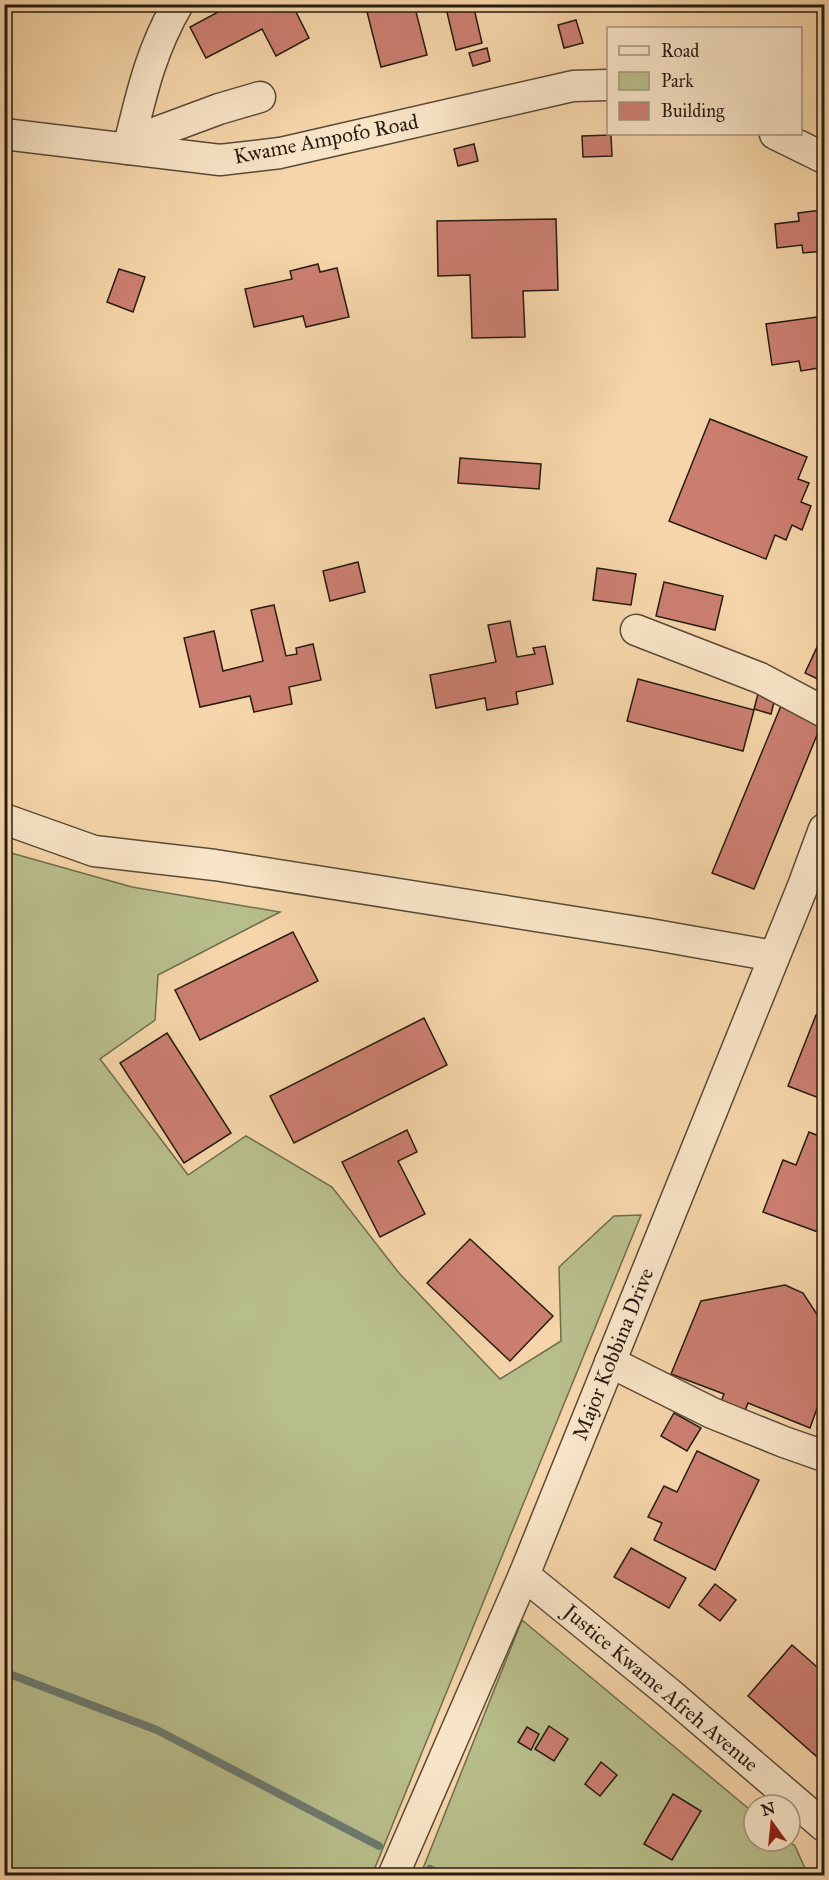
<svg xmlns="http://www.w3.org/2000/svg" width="829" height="1880" font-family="'IM FELL Great Primer',serif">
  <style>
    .green { fill: #b8be8b; stroke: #6f6d4e; stroke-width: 1.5 }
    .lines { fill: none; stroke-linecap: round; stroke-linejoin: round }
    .stream { stroke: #6d7a6f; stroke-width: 8 }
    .building { fill: #cc7f71; stroke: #261c12; stroke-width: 1.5 }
    .minor-casing { stroke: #5a4a38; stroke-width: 33 }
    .minor { stroke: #f8e4c7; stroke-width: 30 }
    .labels { text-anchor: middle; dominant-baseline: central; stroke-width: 5; stroke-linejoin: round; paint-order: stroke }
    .street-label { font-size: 21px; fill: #261c12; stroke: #f8e4c7 }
  </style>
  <rect width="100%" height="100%" fill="#f5d5a9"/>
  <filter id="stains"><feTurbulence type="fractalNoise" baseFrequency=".00333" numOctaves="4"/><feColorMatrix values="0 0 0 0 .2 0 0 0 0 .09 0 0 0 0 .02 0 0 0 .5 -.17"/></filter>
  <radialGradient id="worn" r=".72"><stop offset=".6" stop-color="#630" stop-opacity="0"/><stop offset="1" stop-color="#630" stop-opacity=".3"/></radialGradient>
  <g class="green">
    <path d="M 4,851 L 132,887 L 280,912 L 158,975 L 155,1020 L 100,1059 L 188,1175 L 246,1136 L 332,1187 L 399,1273 L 500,1379 L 561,1341 L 559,1267 L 614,1216 L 641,1215 L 372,1875 L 5,1875 Z"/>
    <path d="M 522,1620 L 754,1813 L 754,1841 L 788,1841 L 795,1846 L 808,1875 L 420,1876 Z"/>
  </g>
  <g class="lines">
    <g class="stream">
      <path d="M 4,1672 L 157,1730 L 379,1846"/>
      <path d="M 430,1869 L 443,1876"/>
    </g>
  </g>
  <g class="building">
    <path d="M 233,4 L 292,4 L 309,38 L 276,56 L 262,29 L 206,58 L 190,27 Z"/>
    <path d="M 365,4 L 414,4 L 427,55 L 381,67 Z"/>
    <path d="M 445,4 L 473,4 L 482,43 L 456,50 Z"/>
    <path d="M 576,20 L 583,43 L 564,48 L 558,25 Z"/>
    <path d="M 487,48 L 490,61 L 473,66 L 469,53 Z"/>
    <path d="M 611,135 L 612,156 L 583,157 L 582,136 Z"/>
    <path d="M 474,144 L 478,161 L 458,166 L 454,149 Z"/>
    <path d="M 822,210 L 824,251 L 803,253 L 802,245 L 777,248 L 775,224 L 799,221 L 798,213 Z"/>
    <path d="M 556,219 L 558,290 L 523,291 L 525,337 L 472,338 L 470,275 L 438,276 L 437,221 Z"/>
    <path d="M 318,264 L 320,272 L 337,268 L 349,317 L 306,327 L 303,316 L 254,327 L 245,289 L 292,279 L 290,271 Z"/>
    <path d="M 119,269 L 145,277 L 133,312 L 107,302 Z"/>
    <path d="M 824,316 L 824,367 L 801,371 L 799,361 L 772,365 L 766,324 Z"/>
    <path d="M 710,419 L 807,457 L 798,479 L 809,483 L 801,502 L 811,506 L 802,530 L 792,525 L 786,540 L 775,535 L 766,559 L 669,521 Z"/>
    <path d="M 460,458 L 541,464 L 539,489 L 458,483 Z"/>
    <path d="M 358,562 L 365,592 L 330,601 L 323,571 Z"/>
    <path d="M 597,568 L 636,574 L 631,605 L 593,600 Z"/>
    <path d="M 664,582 L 723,596 L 715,630 L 656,616 Z"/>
    <path d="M 274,605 L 286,656 L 297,654 L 296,648 L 313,644 L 321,680 L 289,687 L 292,704 L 254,712 L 250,696 L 200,707 L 184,638 L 214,631 L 223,671 L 263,661 L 251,610 Z"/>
    <path d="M 510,621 L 517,657 L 535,654 L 533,648 L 545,646 L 553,684 L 516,692 L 518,704 L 487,710 L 485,698 L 436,708 L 430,675 L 496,662 L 488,625 Z"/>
    <path d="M 824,632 L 824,682 L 805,673 Z"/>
    <path d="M 638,679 L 754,710 L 743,751 L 627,721 Z"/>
    <path d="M 758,694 L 775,698 L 771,714 L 754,709 Z"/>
    <path d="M 783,701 L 824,718 L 754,889 L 712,873 Z"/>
    <path d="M 293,932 L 318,981 L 200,1040 L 175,990 Z"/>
    <path d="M 824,1011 L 824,1100 L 788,1086 L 816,1015 Z"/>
    <path d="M 424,1018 L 447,1065 L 294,1143 L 270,1096 Z"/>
    <path d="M 167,1033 L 231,1133 L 184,1163 L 120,1063 Z"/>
    <path d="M 407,1130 L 417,1152 L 398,1161 L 425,1214 L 380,1237 L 342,1162 Z"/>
    <path d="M 809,1132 L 824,1138 L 824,1216 L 818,1232 L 763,1212 L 783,1160 L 796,1165 Z"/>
    <path d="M 470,1239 L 553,1316 L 510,1361 L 427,1283 Z"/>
    <path d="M 785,1285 L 803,1293 L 824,1325 L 824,1389 L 810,1428 L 748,1403 L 741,1421 L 717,1411 L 724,1394 L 671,1374 L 701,1301 Z"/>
    <path d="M 824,1411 L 824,1430 L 817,1428 Z"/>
    <path d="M 674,1413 L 701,1428 L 687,1451 L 661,1436 Z"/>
    <path d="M 697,1451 L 759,1480 L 715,1570 L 654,1540 L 662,1523 L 648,1517 L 664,1486 L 677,1492 Z"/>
    <path d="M 631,1548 L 686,1578 L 669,1608 L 614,1577 Z"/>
    <path d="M 715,1584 L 736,1600 L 720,1621 L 699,1605 Z"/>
    <path d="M 792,1645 L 824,1673 L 824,1763 L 748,1696 Z"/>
    <path d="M 549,1726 L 568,1739 L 554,1761 L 535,1749 Z"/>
    <path d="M 527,1727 L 539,1734 L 531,1750 L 518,1742 Z"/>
    <path d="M 601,1762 L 617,1775 L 600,1796 L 585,1784 Z"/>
    <path d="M 673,1794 L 701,1811 L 672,1860 L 644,1844 Z"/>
  </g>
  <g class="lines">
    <defs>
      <g id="minor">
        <path d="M 178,4 C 150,52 141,96 128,149 L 157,132 L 219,109 L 260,97"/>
        <path d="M 4,134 L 220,160 L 280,153 L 573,86 L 608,85"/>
        <path d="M 775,134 L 824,158"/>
        <path d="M 636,630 L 760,678 L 824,712"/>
        <path d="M 4,819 L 94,851 L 215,865 L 650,934 L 774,956"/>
        <path d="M 610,1362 L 712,1413 L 784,1442 L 824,1456"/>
        <path d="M 524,1575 L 670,1694 L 824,1826"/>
        <path d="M 393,1876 L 524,1575 L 803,886 L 824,829"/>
      </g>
    </defs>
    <use href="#minor" class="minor-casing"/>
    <use href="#minor" class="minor"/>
  </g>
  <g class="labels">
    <g class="street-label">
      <text transform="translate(326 139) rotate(-11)">Kwame Ampofo Road</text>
      <text transform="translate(613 1354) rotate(-68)">Major Kobbina Drive</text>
      <text transform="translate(661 1688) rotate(40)">Justice Kwame Afreh Avenue</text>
    </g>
  </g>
  <rect width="829" height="1880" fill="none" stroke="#f5d5a9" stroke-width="24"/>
  <rect x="6" y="6" width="817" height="1868" fill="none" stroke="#261c12" stroke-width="3"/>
  <rect x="12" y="12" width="805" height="1856" fill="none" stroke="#261c12" stroke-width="1.5"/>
  <rect x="607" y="27" width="195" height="108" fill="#f8e4c7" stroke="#a4947f" stroke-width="1.5"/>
  <rect x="619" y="46" width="30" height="9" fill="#f8e4c7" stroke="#a4947f" stroke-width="1.5"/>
  <text x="661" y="57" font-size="18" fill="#261c12">Road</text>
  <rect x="619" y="72" width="30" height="18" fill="#b8be8b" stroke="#a4947f" stroke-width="1.5"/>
  <text x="661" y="87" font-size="18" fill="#261c12">Park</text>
  <rect x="619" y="102" width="30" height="18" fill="#cc7f71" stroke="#a4947f" stroke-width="1.5"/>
  <text x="661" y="117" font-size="18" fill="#261c12">Building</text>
  <g transform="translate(772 1823) rotate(345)"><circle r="28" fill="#f8e4c7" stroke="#a4947f" stroke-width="1.5"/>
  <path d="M0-4.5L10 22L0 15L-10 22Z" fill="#8f2418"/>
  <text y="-9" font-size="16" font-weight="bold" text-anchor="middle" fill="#261c12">N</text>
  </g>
  <rect width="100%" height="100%" filter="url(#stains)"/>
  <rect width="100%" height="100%" fill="url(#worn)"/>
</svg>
